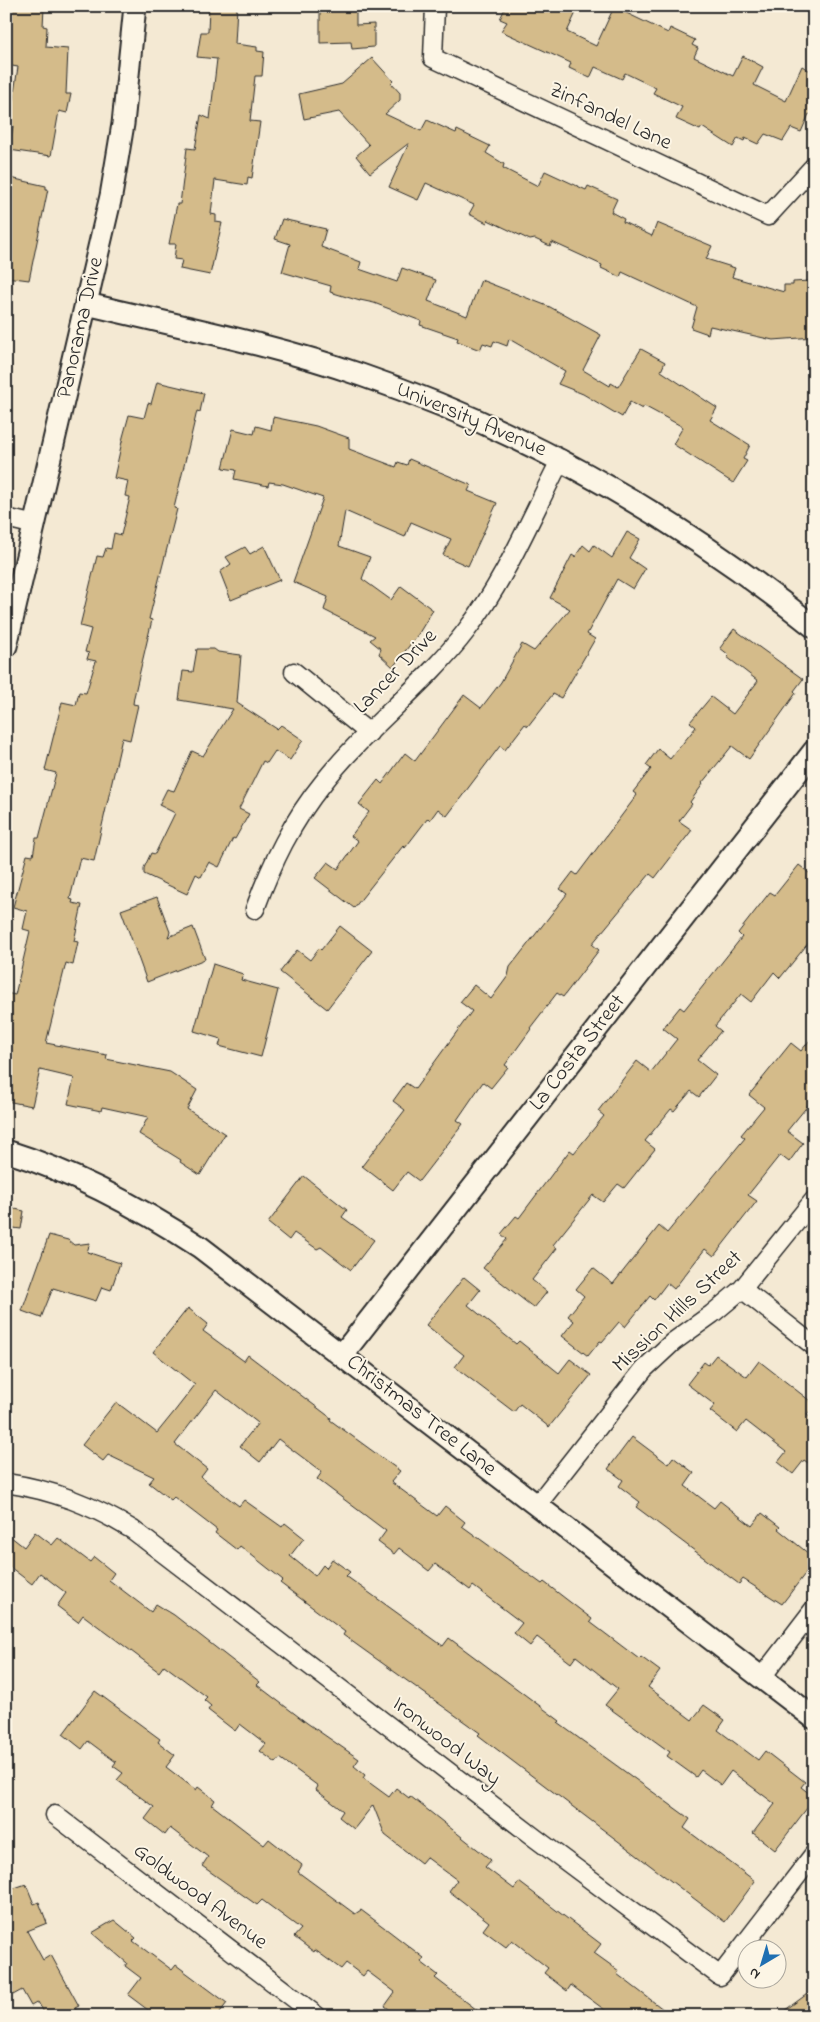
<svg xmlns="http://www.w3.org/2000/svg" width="820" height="2022" font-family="'Indie Flower',sans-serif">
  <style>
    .building { fill: #d4bb8a; stroke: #2b2b2b }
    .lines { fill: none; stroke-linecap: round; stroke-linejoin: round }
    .minor-casing { stroke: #2b2b2b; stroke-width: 21 }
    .tertiary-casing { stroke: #2b2b2b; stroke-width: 25 }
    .minor { stroke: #fcf5e5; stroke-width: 18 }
    .tertiary { stroke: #fcf5e5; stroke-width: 21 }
    .labels { text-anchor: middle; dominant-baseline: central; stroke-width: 4; stroke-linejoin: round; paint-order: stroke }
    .street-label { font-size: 22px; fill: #2b2b2b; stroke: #fcf5e5 }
  </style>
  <rect width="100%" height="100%" fill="#f4e9d3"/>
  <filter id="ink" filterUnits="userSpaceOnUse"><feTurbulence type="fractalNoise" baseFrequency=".02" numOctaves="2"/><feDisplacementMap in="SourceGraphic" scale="10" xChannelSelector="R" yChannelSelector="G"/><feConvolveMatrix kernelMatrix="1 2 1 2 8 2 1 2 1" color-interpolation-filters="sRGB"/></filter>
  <g filter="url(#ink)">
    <g class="building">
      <path d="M 12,6 L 44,8 L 43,26 L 47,27 L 46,47 L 68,49 L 66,94 L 71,94 L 67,113 L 59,111 L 51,156 L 9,150 L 13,126 L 9,125 L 18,67 L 6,65 L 6,18 L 11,19 Z"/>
      <path d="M 209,6 L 237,6 L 235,44 L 257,47 L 257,51 L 264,52 L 262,76 L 255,76 L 250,121 L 260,122 L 252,178 L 248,177 L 247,185 L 215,180 L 211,214 L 216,215 L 216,222 L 222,223 L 210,275 L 180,269 L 182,260 L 174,259 L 176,244 L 169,244 L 177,204 L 180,204 L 187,148 L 195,149 L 201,115 L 210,119 L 217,59 L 197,57 L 201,32 L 208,32 Z"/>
      <path d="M 320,6 L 356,6 L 356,25 L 374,24 L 374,47 L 352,49 L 351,42 L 320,43 Z"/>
      <path d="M 506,6 L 579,6 L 567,32 L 596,46 L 614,7 L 668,33 L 670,28 L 695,40 L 692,45 L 698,48 L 694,57 L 733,76 L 743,56 L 763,67 L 754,85 L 786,101 L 802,66 L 814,73 L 814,116 L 809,114 L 801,132 L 791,128 L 783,141 L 765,134 L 758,144 L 745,138 L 744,141 L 738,138 L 733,147 L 702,127 L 700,130 L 676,119 L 682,107 L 653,93 L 656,88 L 625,73 L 622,79 L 595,67 L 590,78 L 569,68 L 571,63 L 501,31 L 507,22 L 500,19 Z"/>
      <path d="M 372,58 L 393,81 L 391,83 L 400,93 L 400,100 L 385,114 L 421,131 L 427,120 L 456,133 L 457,130 L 490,146 L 486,153 L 504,164 L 503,168 L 538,186 L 545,171 L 586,190 L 588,186 L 617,199 L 611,212 L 624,219 L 623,222 L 652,236 L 657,223 L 712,246 L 706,259 L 735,268 L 732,277 L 784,292 L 784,285 L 793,285 L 793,282 L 809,281 L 809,283 L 814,283 L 814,337 L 773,340 L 710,326 L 708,334 L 691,328 L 697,307 L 622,272 L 620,277 L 601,268 L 602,265 L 552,242 L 550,246 L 535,239 L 530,240 L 488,220 L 487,223 L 469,214 L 474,205 L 426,183 L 418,200 L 389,187 L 409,143 L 370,173 L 356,156 L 369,145 L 339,112 L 304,119 L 299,94 L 342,84 Z"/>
      <path d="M 6,177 L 46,186 L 46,189 L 48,189 L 29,280 L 6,277 Z"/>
      <path d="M 282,219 L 326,229 L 321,247 L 361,262 L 359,269 L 397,282 L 402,268 L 436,280 L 428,301 L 467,316 L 481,280 L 550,307 L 601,335 L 583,370 L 610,386 L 611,383 L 618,387 L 641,349 L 665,362 L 661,371 L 717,408 L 710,420 L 750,445 L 743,459 L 747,461 L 733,483 L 673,444 L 683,427 L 644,406 L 642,409 L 630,402 L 622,417 L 583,394 L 558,384 L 565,371 L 509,339 L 507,346 L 494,341 L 492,346 L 483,343 L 480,350 L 457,341 L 458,338 L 420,325 L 421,321 L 374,303 L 360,300 L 360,301 L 330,292 L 331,286 L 282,272 L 290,244 L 275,239 Z"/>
      <path d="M 157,382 L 204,393 L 200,412 L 197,411 L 174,508 L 177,509 L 149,619 L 152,620 L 134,697 L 133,704 L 138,705 L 130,740 L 122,738 L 94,861 L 80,858 L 70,899 L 73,900 L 72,903 L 82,905 L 74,941 L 78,942 L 73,965 L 66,963 L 46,1043 L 107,1055 L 106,1059 L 170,1072 L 197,1090 L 187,1109 L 225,1134 L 200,1175 L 180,1162 L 181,1160 L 139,1134 L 148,1117 L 102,1107 L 101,1111 L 68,1104 L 74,1078 L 40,1070 L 32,1106 L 6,1101 L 6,993 L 15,995 L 30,931 L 23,929 L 27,911 L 13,907 L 27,855 L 33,856 L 36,838 L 39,838 L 56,773 L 45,770 L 62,702 L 76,705 L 79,692 L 86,693 L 96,661 L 87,659 L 89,653 L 85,652 L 91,629 L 80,626 L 97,556 L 103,557 L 106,548 L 111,549 L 114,533 L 121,535 L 130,497 L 125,496 L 128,481 L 114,478 L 123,437 L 129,415 L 144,418 L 148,403 L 151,404 Z"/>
      <path d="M 273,417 L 316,426 L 349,438 L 349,449 L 396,467 L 398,462 L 407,465 L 409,459 L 471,485 L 468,491 L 497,503 L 468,566 L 443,555 L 451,539 L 411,522 L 405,537 L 345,511 L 339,546 L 370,557 L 362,579 L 391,600 L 401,586 L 433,610 L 419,633 L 393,667 L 379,654 L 381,649 L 370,640 L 375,636 L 324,610 L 328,597 L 293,582 L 323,498 L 283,484 L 269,482 L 268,486 L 234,479 L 236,470 L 223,468 L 233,429 L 254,434 L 256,426 L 271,430 Z"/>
      <path d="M 627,532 L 640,539 L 629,558 L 645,569 L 633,589 L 617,579 L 587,634 L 595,639 L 561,698 L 553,694 L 528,726 L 525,724 L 505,750 L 500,746 L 447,816 L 438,809 L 430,820 L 428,818 L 405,848 L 403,846 L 354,908 L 315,878 L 328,862 L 338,869 L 358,841 L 351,836 L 369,812 L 359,804 L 378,780 L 382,784 L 405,753 L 415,761 L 464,695 L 481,708 L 501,682 L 522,644 L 534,651 L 570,609 L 550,598 L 572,555 L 575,557 L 583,545 L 590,551 L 594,545 L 612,558 Z"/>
      <path d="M 264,546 L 280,580 L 231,600 L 220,572 L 231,564 L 226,557 L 245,547 L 250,554 Z"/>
      <path d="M 734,629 L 803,679 L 794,691 L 796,693 L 749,759 L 732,746 L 702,783 L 703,784 L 690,802 L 692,804 L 679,821 L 692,830 L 655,878 L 650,874 L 592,944 L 599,950 L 563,997 L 557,993 L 530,1028 L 531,1029 L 505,1065 L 508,1067 L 491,1088 L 483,1082 L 457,1120 L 463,1124 L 419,1181 L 407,1172 L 393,1190 L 362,1166 L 405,1110 L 393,1101 L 406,1083 L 415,1089 L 472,1011 L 460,1002 L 474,985 L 491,999 L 508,976 L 510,967 L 567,894 L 560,889 L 573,872 L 577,875 L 637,795 L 633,792 L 651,769 L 646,765 L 658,749 L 670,759 L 696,727 L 690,722 L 711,697 L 733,714 L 758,681 L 727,657 L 729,655 L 720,648 Z"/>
      <path d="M 197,649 L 214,649 L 218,652 L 241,655 L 237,703 L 277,729 L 281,725 L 303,740 L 290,760 L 275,751 L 267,763 L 263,761 L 239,809 L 249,814 L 235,839 L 233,838 L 219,867 L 209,862 L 201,877 L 196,874 L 187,894 L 144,874 L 144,868 L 151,853 L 155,854 L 175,813 L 159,805 L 167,789 L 174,791 L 192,751 L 203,756 L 233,709 L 179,700 L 183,671 L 193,672 Z"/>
      <path d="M 799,865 L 814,877 L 814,936 L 780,978 L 774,972 L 751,1002 L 741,994 L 715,1026 L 721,1031 L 697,1060 L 716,1075 L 699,1097 L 691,1091 L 674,1111 L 671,1109 L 645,1141 L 655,1149 L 624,1188 L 618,1184 L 603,1202 L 593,1195 L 553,1245 L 557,1248 L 532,1280 L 547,1292 L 534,1308 L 483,1268 L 507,1239 L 501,1234 L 516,1216 L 519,1218 L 570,1150 L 574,1153 L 604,1116 L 598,1111 L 637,1061 L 651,1072 L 677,1039 L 663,1028 L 680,1007 L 684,1010 L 742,937 L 738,933 L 770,892 L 775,895 Z"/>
      <path d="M 157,897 L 170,932 L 168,937 L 193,927 L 205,959 L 147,982 L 121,910 Z"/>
      <path d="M 340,926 L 372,951 L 327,1009 L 280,972 L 297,950 L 310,960 L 319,948 L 321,950 Z"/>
      <path d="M 213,964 L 243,974 L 241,980 L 278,990 L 261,1057 L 219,1046 L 221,1039 L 194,1031 Z"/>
      <path d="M 814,1035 L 814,1098 L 787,1131 L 803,1143 L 789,1162 L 780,1155 L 748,1195 L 757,1201 L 714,1256 L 705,1249 L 674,1289 L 667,1283 L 654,1300 L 650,1296 L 625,1327 L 619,1322 L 602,1342 L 600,1341 L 588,1356 L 562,1336 L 574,1321 L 568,1316 L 584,1296 L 576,1289 L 593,1268 L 613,1284 L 659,1226 L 667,1233 L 745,1138 L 741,1135 L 764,1107 L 749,1095 L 791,1043 L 801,1051 Z"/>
      <path d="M 304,1176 L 347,1210 L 342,1217 L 374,1240 L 351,1270 L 321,1247 L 317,1249 L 294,1233 L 289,1240 L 268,1223 Z"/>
      <path d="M 6,1207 L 24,1211 L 21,1229 L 6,1227 Z"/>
      <path d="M 49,1235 L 68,1240 L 74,1245 L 90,1243 L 87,1252 L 120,1263 L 111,1290 L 102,1287 L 96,1301 L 53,1288 L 41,1318 L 22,1311 Z"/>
      <path d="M 464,1277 L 480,1290 L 468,1305 L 516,1344 L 519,1341 L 559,1373 L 570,1359 L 591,1375 L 549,1427 L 520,1404 L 514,1412 L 455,1367 L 464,1355 L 426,1325 Z"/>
      <path d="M 188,1308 L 208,1324 L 203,1331 L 244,1361 L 248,1355 L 331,1418 L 330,1420 L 400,1471 L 391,1482 L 437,1516 L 445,1506 L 465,1522 L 462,1526 L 542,1584 L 544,1582 L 592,1619 L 590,1622 L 639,1659 L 641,1657 L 660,1671 L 648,1687 L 692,1720 L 704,1705 L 725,1720 L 718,1730 L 758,1760 L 765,1751 L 805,1782 L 801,1787 L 814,1797 L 814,1799 L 775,1850 L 753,1833 L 775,1804 L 731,1771 L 721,1785 L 701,1770 L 696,1777 L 667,1756 L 670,1752 L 605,1705 L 618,1689 L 576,1656 L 571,1663 L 537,1637 L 530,1646 L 514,1633 L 522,1623 L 473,1586 L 470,1590 L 435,1564 L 429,1571 L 399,1548 L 394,1554 L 378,1542 L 386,1531 L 317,1479 L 322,1472 L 278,1439 L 260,1462 L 240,1446 L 258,1423 L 216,1390 L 175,1444 L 207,1469 L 201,1477 L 239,1506 L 244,1500 L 282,1527 L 285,1523 L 304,1538 L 290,1556 L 315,1576 L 323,1565 L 326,1568 L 332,1559 L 350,1572 L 346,1576 L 443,1646 L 449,1638 L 560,1721 L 558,1723 L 690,1819 L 684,1828 L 755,1881 L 725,1922 L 478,1735 L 480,1733 L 343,1635 L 345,1632 L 280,1583 L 283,1580 L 240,1546 L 237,1550 L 215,1533 L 217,1530 L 174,1497 L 171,1500 L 149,1483 L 154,1477 L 108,1455 L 103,1461 L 82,1445 L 116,1402 L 157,1433 L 174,1412 L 195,1385 L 153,1352 Z"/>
      <path d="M 716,1355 L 747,1377 L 759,1361 L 814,1404 L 807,1415 L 814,1420 L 814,1467 L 804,1460 L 793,1474 L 778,1462 L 786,1452 L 746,1421 L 737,1432 L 710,1411 L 715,1405 L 687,1384 L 704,1362 L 708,1365 Z"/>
      <path d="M 632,1437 L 668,1464 L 673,1457 L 694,1473 L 685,1486 L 714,1508 L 720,1501 L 752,1526 L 762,1513 L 780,1527 L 778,1529 L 814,1558 L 814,1562 L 782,1604 L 743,1579 L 739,1584 L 636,1507 L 640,1502 L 619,1486 L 623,1480 L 608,1469 Z"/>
      <path d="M 35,1532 L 52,1545 L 58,1538 L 90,1562 L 94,1557 L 114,1573 L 109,1580 L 151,1612 L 156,1604 L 174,1615 L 260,1682 L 257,1685 L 307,1723 L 359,1759 L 354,1766 L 365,1775 L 363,1778 L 389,1797 L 396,1788 L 409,1798 L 410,1796 L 491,1860 L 485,1867 L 514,1889 L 519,1882 L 601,1944 L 594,1953 L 619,1971 L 617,1974 L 672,2016 L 613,2016 L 571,1985 L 567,1991 L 544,1973 L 548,1968 L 512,1940 L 506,1947 L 483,1930 L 489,1922 L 449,1891 L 457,1880 L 426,1857 L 421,1863 L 385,1835 L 373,1805 L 354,1829 L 339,1817 L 343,1811 L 316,1790 L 318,1786 L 280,1758 L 276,1763 L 260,1751 L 266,1744 L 240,1724 L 235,1731 L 208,1710 L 211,1706 L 204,1700 L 207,1697 L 164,1665 L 159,1672 L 83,1615 L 78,1622 L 57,1606 L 66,1593 L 40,1573 L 32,1584 L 6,1564 L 6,1533 L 24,1547 Z"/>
      <path d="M 95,1691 L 160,1739 L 158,1742 L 175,1755 L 166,1767 L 196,1790 L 198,1787 L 215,1800 L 212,1805 L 264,1845 L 269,1839 L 302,1865 L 298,1872 L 355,1914 L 361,1910 L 385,1928 L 424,1958 L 421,1962 L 438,1975 L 435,1978 L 485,2016 L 398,2016 L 385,2006 L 395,1992 L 367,1971 L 363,1976 L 346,1963 L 341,1969 L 315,1950 L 314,1952 L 294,1937 L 301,1929 L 262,1900 L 257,1905 L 202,1866 L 208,1857 L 170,1828 L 165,1835 L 145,1819 L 154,1807 L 117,1780 L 123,1773 L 113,1766 L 116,1762 L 88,1741 L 82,1749 L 63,1734 Z"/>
      <path d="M 26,1884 L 34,1904 L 39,1902 L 47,1923 L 27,1931 L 43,1960 L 51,1955 L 79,2006 L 75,2008 L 80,2016 L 46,2016 L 38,2002 L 31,2006 L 22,1990 L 13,1995 L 6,1983 L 6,1891 Z"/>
      <path d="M 114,1920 L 136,1938 L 133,1941 L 172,1970 L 176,1965 L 227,2003 L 217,2016 L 156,2016 L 128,1995 L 141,1978 L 125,1966 L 127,1963 L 92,1933 Z"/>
      <path d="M 814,1989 L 814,2016 L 777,2016 Z"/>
    </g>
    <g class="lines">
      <defs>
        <g id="minor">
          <path d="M 435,6 L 433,58 L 768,216 L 814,166"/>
          <path d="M 6,518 L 35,525"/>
          <path d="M 294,672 L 369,733"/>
          <path d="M 255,909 C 272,863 292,821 323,783 C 366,728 424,686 466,631 C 505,581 532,515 561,459"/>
          <path d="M 742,1289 L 814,1346"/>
          <path d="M 6,1483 C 53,1490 92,1505 133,1530 L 535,1838 L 720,1976 L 814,1854"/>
          <path d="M 537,1505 L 644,1369 L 673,1342 L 712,1314 L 742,1289 L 814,1200"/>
          <path d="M 761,1678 L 814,1609"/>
          <path d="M 55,1815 L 317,2016"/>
        </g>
        <g id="tertiary">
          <path d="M 87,304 C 178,326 272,344 361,375 C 528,432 676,516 814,627"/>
          <path d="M 6,646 L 111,196 L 123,124 L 135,6"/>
          <path d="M 6,1151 C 76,1173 139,1207 200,1247 L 814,1718"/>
          <path d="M 342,1355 L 814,751"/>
        </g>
      </defs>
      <use href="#minor" class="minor-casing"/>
      <use href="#tertiary" class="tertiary-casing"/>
      <use href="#minor" class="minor"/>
      <use href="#tertiary" class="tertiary"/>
    </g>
  </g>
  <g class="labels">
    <g class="street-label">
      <text transform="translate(610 117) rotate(25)">Zinfandel Lane</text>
      <text transform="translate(81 328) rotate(-77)">Panorama Drive</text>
      <text transform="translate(471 420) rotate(23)">University Avenue</text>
      <text transform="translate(396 672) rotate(-46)">Lancer Drive</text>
      <text transform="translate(578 1053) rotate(-52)">La Costa Street</text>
      <text transform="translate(678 1312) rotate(-43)">Mission Hills Street</text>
      <text transform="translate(421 1416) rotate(38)">Christmas Tree Lane</text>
      <text transform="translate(446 1742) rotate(38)">Ironwood Way</text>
      <text transform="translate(200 1897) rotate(37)">Goldwood Avenue</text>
    </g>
  </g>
  <rect width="820" height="2022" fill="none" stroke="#fcf5e5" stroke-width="25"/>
  <rect x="12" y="12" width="795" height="1997" fill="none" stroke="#2b2b2b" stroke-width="2" filter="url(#ink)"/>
  <g transform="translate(762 1964) rotate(218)"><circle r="24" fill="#fcf5e5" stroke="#a8a49b"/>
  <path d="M0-4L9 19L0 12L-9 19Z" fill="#1f6fb2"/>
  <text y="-8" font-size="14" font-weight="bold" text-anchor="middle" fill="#2b2b2b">N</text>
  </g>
</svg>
